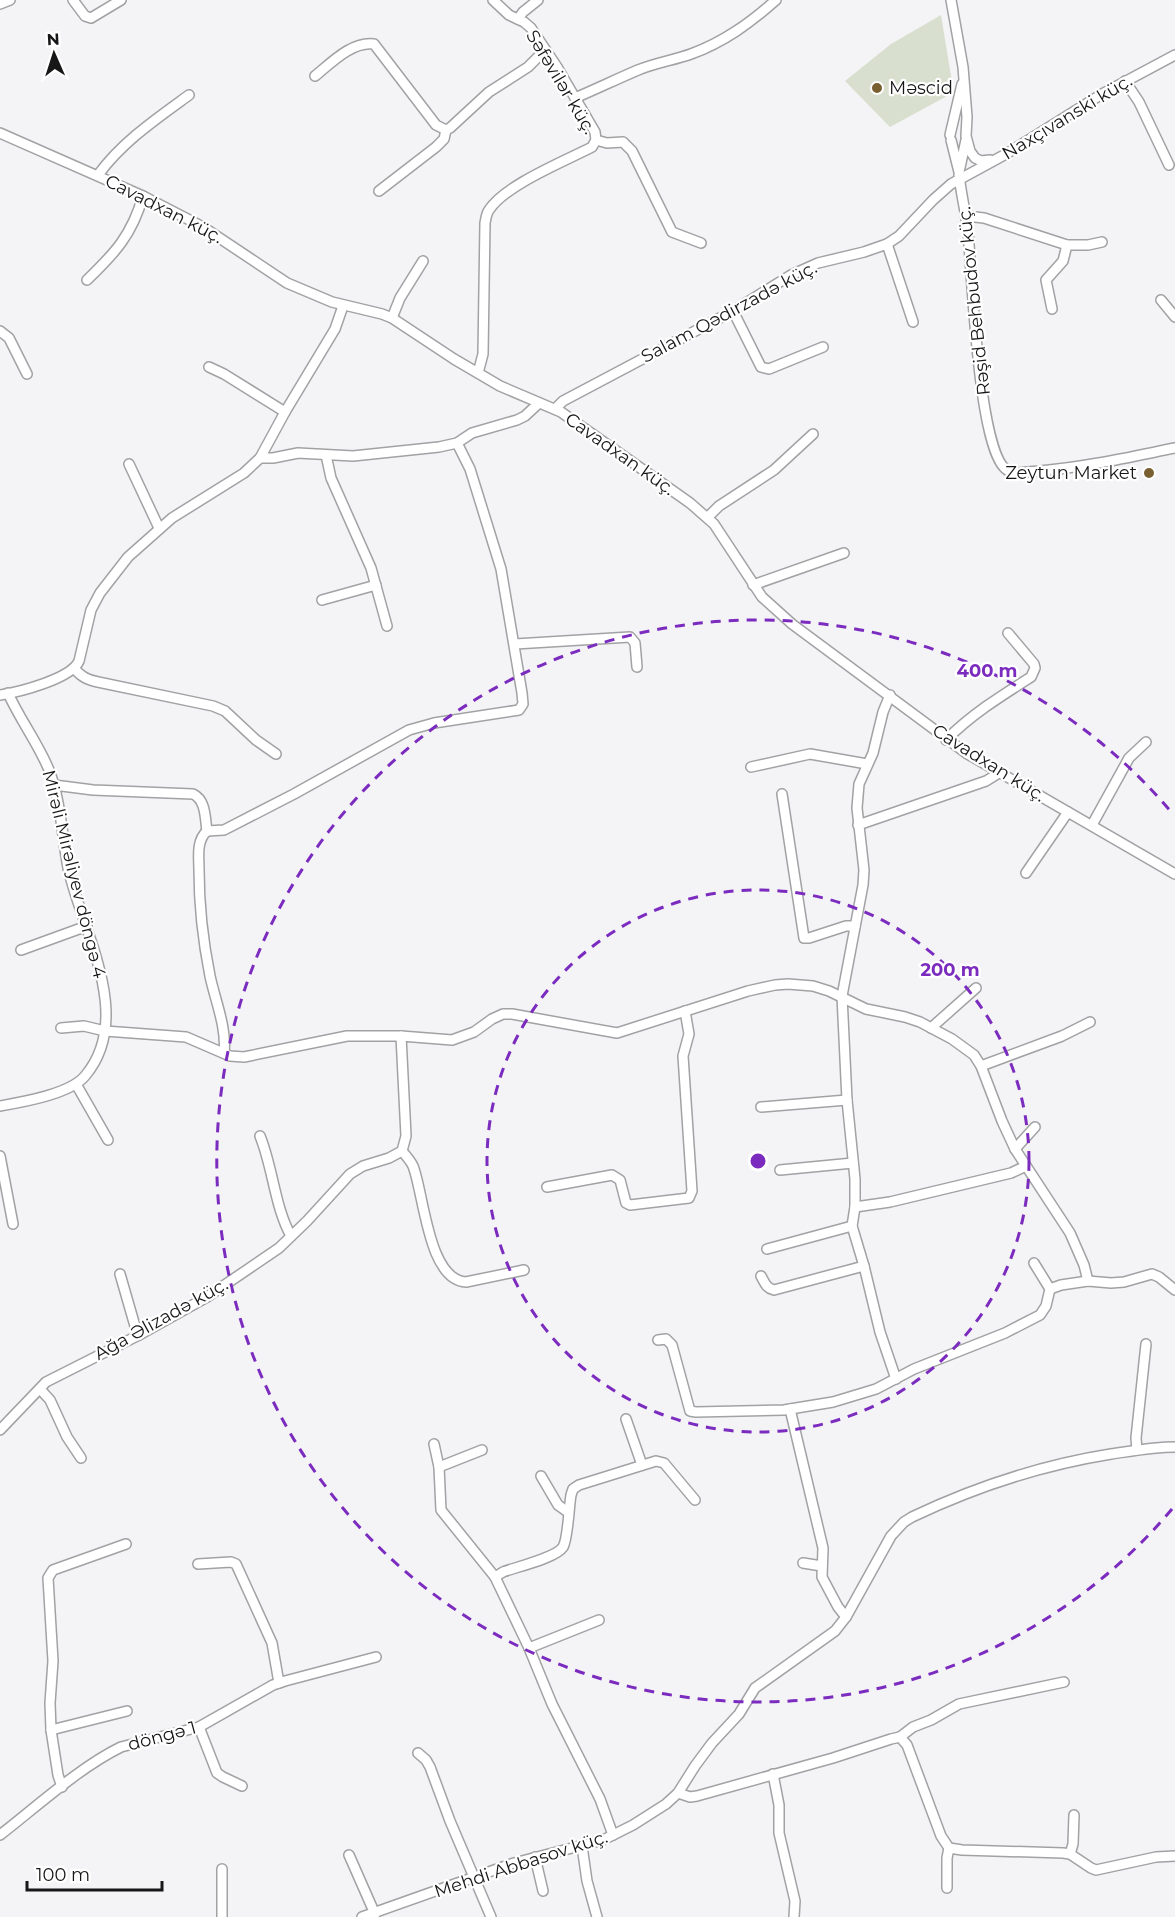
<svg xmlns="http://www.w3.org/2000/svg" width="1175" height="1917" font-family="Montserrat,sans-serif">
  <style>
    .green { fill: #d9dfce }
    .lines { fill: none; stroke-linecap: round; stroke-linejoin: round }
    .minor-casing { stroke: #a1a2a4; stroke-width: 12 }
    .minor { stroke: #fff; stroke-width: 9 }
    .ring { fill: none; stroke: #7b2cbf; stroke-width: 3; stroke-dasharray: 10 8 }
    .poi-dot { fill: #7a5f31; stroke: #fff; stroke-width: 2 }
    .labels { text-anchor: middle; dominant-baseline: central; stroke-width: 4.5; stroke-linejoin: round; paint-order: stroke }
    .street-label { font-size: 18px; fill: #171718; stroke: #fff }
    .poi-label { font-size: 18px; fill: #171718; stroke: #fff; text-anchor: start }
    .centre { fill: #7b2cbf; stroke: #fff; stroke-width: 3 }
    .ring-label { font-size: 18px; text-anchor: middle; font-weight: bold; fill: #7b2cbf; stroke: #fff; stroke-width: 4.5; stroke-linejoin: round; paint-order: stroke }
  </style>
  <rect width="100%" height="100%" fill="#f4f4f7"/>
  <path class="green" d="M 941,15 L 953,88 L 949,95 L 890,127 L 845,81 L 891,44 Z"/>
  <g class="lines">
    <defs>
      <g id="minor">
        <path d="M 73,0 L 85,16 L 91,18 L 121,0"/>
        <path d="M 951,0 L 963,67 L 967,117 L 966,136 L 970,151 L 975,158 L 981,161 L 990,160"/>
        <path d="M 0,4 L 10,0"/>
        <path d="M 518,19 L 523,12 L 538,0"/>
        <path d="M 315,76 C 331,63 352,41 374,44 L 436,125 L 446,130 L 450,128 L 489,92 L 528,67 L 545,50"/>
        <path d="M 1125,81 L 1139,102 L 1169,165"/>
        <path d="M 575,98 C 596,89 617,79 638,70 C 655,63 674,60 691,54 C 724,42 750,23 776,0"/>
        <path d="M 0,133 L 143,196 L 203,227 L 287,283 L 332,302 L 382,314 L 392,318 L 454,359 L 500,386 L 561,412 L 690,503 L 714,524 L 762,597 L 792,624 L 966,753 L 1175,874"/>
        <path d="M 950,135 L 962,84"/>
        <path d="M 596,140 L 607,143 L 623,142 L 632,151 L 672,232 L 701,243"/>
        <path d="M 951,140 L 959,172 L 966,140"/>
        <path d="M 98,175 C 122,142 156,119 189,95"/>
        <path d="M 959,175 C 961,194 966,213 968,233 C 972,269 978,460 1009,471 C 1018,475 1031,471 1040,471 C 1086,467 1130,457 1175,448"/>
        <path d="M 379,191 L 436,147 L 444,139 L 446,130"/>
        <path d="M 966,216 L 984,218 L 1067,245 L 1063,261 L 1046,280 L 1052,309"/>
        <path d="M 887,244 L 913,322"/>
        <path d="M 1067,245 L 1088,245 L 1102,242"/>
        <path d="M 87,280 C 115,253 132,235 143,196"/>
        <path d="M 1161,300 L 1175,317"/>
        <path d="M 733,311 L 761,367 L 769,369 L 823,347"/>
        <path d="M 392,318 L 400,298 L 423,261"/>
        <path d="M 0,331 L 9,338 L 27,374"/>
        <path d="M 209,367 L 224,374 L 285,412"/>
        <path d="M 478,373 L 483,354 L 485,223 C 486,219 486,214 489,210 C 505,185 565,161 592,147 L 596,140 L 595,132 L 557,67 L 531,28 L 524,22 L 509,15 L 493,0"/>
        <path d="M 555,409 L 563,401 L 733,311 L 791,275 L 818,263 L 864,252 L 887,244 L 899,236 L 933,200 L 951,184 L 1006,154 L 1102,94 L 1175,55"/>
        <path d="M 326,455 L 331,478 L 371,568 L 387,626"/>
        <path d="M 260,458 L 273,458 L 298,453 L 353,456 L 439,447 L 457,443 L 472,433 L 517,420 L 525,416 L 539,403"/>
        <path d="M 129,464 L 159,528"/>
        <path d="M 708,517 L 719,506 L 774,470 L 813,434"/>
        <path d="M 753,585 L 844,553"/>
        <path d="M 322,600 L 376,585"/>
        <path d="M 515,644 L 630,637 L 635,643 L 637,667"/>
        <path d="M 74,668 C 81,677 88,680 98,682 L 213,706 L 225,711 L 256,740 L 276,754"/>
        <path d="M 0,695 C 19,692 71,679 79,661 L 91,610 L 100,593 L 128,557 L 172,518 L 244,473 L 260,458 L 285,412 L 335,329 L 343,306"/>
        <path d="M 890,695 L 883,712 L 873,753 L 859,784 L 857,808 L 864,870 L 863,885 L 842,996 L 847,1100 L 855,1179 L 855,1207 L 852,1226 L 864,1266 L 880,1332 L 896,1379"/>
        <path d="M 946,740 C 972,714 1001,696 1031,677 L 1035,668 L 1034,664 L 1008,633"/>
        <path d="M 751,767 L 810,754 L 867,764"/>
        <path d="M 54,785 L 93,790 L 193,794 C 206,800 205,818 207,831 L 224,830 L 294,794 L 409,730 L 434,723 L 519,710 L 523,704 L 522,693 L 501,569 L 470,469 L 457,443"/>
        <path d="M 782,794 L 804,938 L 809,938 L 846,926 L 855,926"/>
        <path d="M 858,825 L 986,781 L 999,773"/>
        <path d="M 1092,825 L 1129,758 L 1146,742"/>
        <path d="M 207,831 C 196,841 199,857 199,870 C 199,906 203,941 210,976 C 215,1000 227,1028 224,1053"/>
        <path d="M 1026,873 L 1068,812"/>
        <path d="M 21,950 L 87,926"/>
        <path d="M 61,1028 L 84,1026 L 105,1031 L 186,1037 L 230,1056 L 244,1057 L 347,1036 L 401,1036 L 452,1040 L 474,1032 L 492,1019 L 503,1014 L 512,1014 L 617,1033 L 748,991 L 775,985 L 788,984 L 813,986 L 829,991 L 866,1009 L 905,1017 L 920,1022 L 952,1039 L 974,1055 L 981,1066 L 1002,1121 L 1015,1149 L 1070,1233 L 1084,1265 L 1088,1281"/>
        <path d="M 931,1028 L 976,988"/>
        <path d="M 981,1066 L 1062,1036 L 1090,1022"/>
        <path d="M 76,1084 L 108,1140"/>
        <path d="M 0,1106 C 23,1102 70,1094 85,1076 C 135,1017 82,931 68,868 C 62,836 61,801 49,770 C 38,743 20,720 8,693"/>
        <path d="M 761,1107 L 847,1100"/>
        <path d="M 260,1136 C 273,1168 275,1208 291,1236"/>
        <path d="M 1015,1149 L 1035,1127"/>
        <path d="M 402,1151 C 406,1156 410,1160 413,1166 C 424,1194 428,1280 466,1282 L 524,1270"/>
        <path d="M 0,1156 L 13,1224"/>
        <path d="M 780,1170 L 853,1163"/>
        <path d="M 547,1187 L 612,1175 L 620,1180 L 626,1203 L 630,1205 L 689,1198 L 692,1191 L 683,1056 L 689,1034 L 685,1011"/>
        <path d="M 855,1207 L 890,1202 L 1011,1173 L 1026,1166"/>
        <path d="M 767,1249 L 852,1226"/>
        <path d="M 1034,1263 L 1050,1289"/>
        <path d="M 120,1274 L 135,1326 L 139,1335"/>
        <path d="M 761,1276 C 765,1283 766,1288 774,1290 L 864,1266"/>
        <path d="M 658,1340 L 666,1339 L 672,1345 L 690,1411 L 696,1412 L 784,1410 L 833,1402 L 876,1389 L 914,1369 L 1005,1333 L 1040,1315 L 1046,1306 L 1050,1289 L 1061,1285 L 1088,1281 L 1111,1283 L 1124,1282 L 1152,1274 L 1159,1277 L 1175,1290"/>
        <path d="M 40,1389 L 50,1400 L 67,1437 L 81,1458"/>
        <path d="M 790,1409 L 823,1548 L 822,1577 L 838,1607 L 846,1617"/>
        <path d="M 626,1419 L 642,1465"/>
        <path d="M 0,1430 L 46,1382 L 139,1335 L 207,1297 L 279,1248 L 307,1221 L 350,1174 L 363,1166 L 389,1158 L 402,1151 L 406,1136 L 401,1036"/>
        <path d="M 434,1444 L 439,1467 L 441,1510 L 495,1577 L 529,1648 L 552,1704 L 600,1799 L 613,1835"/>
        <path d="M 1137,1450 L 1136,1438 L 1146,1344"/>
        <path d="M 439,1467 L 482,1450"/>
        <path d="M 541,1476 L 558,1505 L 568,1512"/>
        <path d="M 803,1563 L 822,1566"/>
        <path d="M 198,1564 L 231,1562 L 236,1564 L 272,1643 L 279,1683"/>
        <path d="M 495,1577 L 503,1572 C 516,1567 556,1558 563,1547 C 568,1539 569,1506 571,1495 L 573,1489 L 579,1485 L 656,1461 L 664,1463 L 695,1500"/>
        <path d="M 529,1648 L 599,1620"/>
        <path d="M 199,1727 L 217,1773 L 223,1777 L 242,1786"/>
        <path d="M 51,1730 L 127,1711"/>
        <path d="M 900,1737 L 913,1727 L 931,1720 L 959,1704 L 1064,1682"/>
        <path d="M 418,1753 L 426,1760 L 430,1767 L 450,1821 L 491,1917"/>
        <path d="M 773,1774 L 779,1805 L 779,1833 L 795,1901 L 794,1917"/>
        <path d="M 62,1787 L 58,1775 L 51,1730 L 50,1703 L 53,1661 L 48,1578 L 53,1570 L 126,1544"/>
        <path d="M 678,1793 L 690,1797 L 697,1796 L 833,1758 L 891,1739 L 900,1737 L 907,1745 L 941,1836 L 949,1848 L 962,1850 L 1063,1853 L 1070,1854 L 1091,1868 L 1096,1870 L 1156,1857 L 1175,1856"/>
        <path d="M 0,1835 C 36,1807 80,1767 121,1747 L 199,1727 L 273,1685 L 285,1681 L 376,1657"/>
        <path d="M 582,1846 L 587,1881 L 597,1917"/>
        <path d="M 1070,1854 L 1073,1844 L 1074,1815"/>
        <path d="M 349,1855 L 375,1914"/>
        <path d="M 535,1857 L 543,1891"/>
        <path d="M 222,1869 L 222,1917"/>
        <path d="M 947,1888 L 947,1858 L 949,1848"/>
        <path d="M 362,1917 L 514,1863 L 603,1840 L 633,1825 L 666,1804 L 678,1793 L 695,1766 L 712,1743 L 739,1714 L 755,1688 L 835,1631 L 846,1617 L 891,1536 L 904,1522 L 912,1517 C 975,1487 1042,1465 1111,1454 C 1132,1451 1153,1447 1175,1447"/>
      </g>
    </defs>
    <use href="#minor" class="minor-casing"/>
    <use href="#minor" class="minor"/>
  </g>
  <g class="ring">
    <circle cx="758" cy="1161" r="271"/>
    <path d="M1172 1509A541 541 0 1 1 1172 813"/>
  </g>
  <g class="poi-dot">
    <circle cx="877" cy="88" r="6"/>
    <circle cx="1149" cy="473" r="6"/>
  </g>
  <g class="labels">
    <g class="street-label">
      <text transform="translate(561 82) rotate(59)">Səfəvilər küç.</text>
      <text transform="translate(1067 117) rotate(-31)">Naxçıvanski küç.</text>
      <text transform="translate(164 209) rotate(27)">Cavadxan küç.</text>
      <text transform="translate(974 301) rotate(-96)">Rəşid Behbudov küç.</text>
      <text transform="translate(729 312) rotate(-28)">Salam Qədirzadə küç.</text>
      <text transform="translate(620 454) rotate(35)">Cavadxan küç.</text>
      <text transform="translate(989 763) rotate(32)">Cavadxan küç.</text>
      <text transform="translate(74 874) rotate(76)">Mirəli Mirəliyev döngə 4</text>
      <text transform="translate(161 1319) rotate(-29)">Ağa Əlizadə küç.</text>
      <text transform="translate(162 1736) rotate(-15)">döngə 1</text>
      <text transform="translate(521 1864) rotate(-18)">Mehdi Abbasov küç.</text>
    </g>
    <g class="poi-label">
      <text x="889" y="88">Məscid</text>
      <text x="1137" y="473" text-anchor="end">Zeytun Market</text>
    </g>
  </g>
  <circle cx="758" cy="1161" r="9" class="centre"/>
  <g class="ring-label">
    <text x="987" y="677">400 m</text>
    <text x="950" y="976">200 m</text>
  </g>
  <g transform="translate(54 54) rotate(357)" stroke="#ffffff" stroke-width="4.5" paint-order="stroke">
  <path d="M0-4.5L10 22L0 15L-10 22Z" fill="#171718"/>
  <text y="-9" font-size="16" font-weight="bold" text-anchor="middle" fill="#171718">N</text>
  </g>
  <path d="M27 1881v9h135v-9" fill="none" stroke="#171718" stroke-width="3"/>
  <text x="36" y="1881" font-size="18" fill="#171718" stroke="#ffffff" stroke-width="4.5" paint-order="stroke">100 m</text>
</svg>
